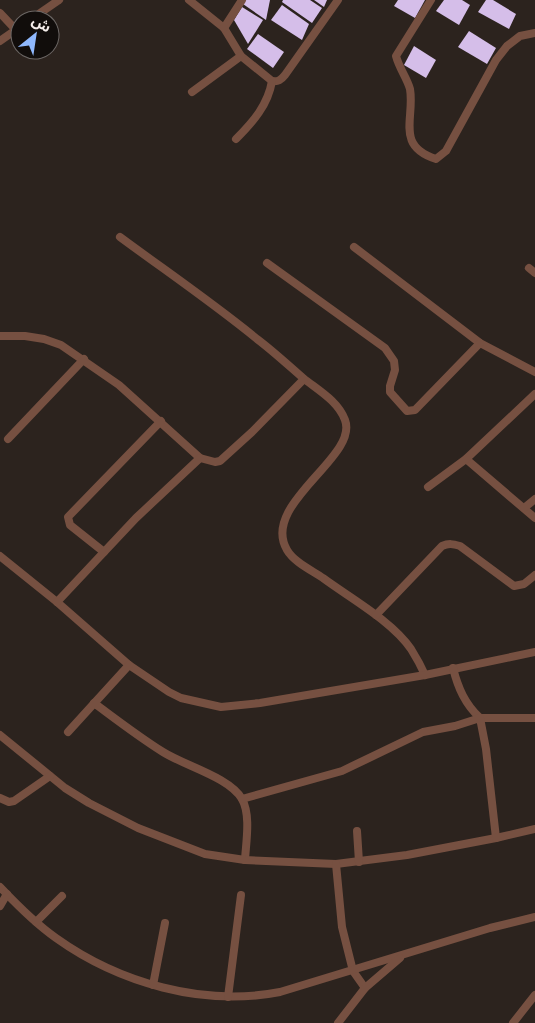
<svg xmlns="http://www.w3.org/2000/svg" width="535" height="1023" font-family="'Source Sans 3','Noto Sans Arabic',sans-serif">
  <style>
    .building { fill: #d5bee9 }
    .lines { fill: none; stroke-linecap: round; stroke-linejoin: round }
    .minor { stroke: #765041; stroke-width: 8 }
  </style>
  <rect width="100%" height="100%" fill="#2c231e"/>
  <g class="building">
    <path d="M 245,0 L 270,0 L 266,20 L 243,4 Z"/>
    <path d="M 283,0 L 310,0 L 322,8 L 312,23 L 282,2 Z"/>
    <path d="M 314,0 L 327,0 L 324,7 Z"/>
    <path d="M 398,0 L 425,0 L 415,18 L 394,6 Z"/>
    <path d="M 444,0 L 462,0 L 470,5 L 459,25 L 436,11 Z"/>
    <path d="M 486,0 L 493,0 L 516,14 L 509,29 L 478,12 Z"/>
    <path d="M 282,5 L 309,24 L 302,40 L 271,20 Z"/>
    <path d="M 242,7 L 263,20 L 248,44 L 234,20 Z"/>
    <path d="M 469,31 L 496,48 L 487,64 L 458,47 Z"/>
    <path d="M 258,34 L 284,52 L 273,68 L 247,49 Z"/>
    <path d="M 414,46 L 436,60 L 426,78 L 404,65 Z"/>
  </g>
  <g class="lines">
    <g class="minor">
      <path d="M 189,0 L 224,28 L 241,56 L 272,81 C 278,82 281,80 285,75 L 338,0"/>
      <path d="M 431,0 L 396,56 C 399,68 407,78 410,89 C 415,118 395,146 436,159 L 446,151 L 496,60 L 507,46 L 520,36 L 535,33"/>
      <path d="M 0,13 L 16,30"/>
      <path d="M 30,20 L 59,0"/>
      <path d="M 224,28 L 242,0"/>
      <path d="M 0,41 L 20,27"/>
      <path d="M 192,92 L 241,56"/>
      <path d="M 236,139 C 253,122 268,105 272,81"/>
      <path d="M 120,237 C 166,271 213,303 257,339 C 273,351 288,365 303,378 C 318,390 338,401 345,420 C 359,457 260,504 287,550 C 294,562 311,570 323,578 C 350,598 392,621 411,649 C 416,657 421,666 425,675"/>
      <path d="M 354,247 L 480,343 L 535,372"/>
      <path d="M 267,263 L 385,348 L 394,361 L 395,370 L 390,386 L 390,392 L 407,411 L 415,410 L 480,343"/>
      <path d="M 529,268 L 535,273"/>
      <path d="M 0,336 L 25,336 L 44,339 L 61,345 L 119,385 L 200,458"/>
      <path d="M 8,439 L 84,359"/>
      <path d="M 466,459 L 535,518"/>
      <path d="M 428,487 L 466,459 L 535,394"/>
      <path d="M 524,508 L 535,499"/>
      <path d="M 104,552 L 70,525 L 68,517 L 161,421"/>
      <path d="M 0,556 L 57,602 L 129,665 L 169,692 L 181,698 L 221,707 L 260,703 L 425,675 L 535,652"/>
      <path d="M 57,602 L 136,518 L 200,458 L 215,462 L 220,461 L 252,432 L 304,379"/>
      <path d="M 376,615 L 442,546 C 449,543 453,544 460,546 L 514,586 L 524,584 L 535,575"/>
      <path d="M 453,668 C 458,688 465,704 480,718 L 535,718"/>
      <path d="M 94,703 C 117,720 139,737 163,752 C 185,766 229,777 242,799 C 251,815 246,842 245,860"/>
      <path d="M 68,732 L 129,665"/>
      <path d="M 0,735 L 65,788 L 89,803 L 138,828 L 205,854 L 245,860 L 336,864 L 407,855 L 496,838 L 486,749 L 480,718 L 455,726 L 423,732 L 342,771 L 242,799"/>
      <path d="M 0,798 L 9,802 L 14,801 L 50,776"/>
      <path d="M 357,831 L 359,862"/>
      <path d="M 496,838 L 535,829"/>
      <path d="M 336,864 L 342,927 L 353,971 L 365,988"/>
      <path d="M 0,887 C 17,905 36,924 56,938 C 119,983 203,1007 280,992 L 490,928 L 535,917"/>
      <path d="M 0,906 L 7,894"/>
      <path d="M 36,922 L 62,896"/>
      <path d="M 153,985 L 165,923"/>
      <path d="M 228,997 L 241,895"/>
      <path d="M 338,1023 L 365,988 L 400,958"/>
      <path d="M 513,1023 L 535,995"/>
    </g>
  </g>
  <g transform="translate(35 35) rotate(30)"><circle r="24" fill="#110d0b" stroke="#6c6765"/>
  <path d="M0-4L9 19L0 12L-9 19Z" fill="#8fb8fd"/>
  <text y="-8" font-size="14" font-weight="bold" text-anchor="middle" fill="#f5eeeb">ش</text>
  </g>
</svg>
